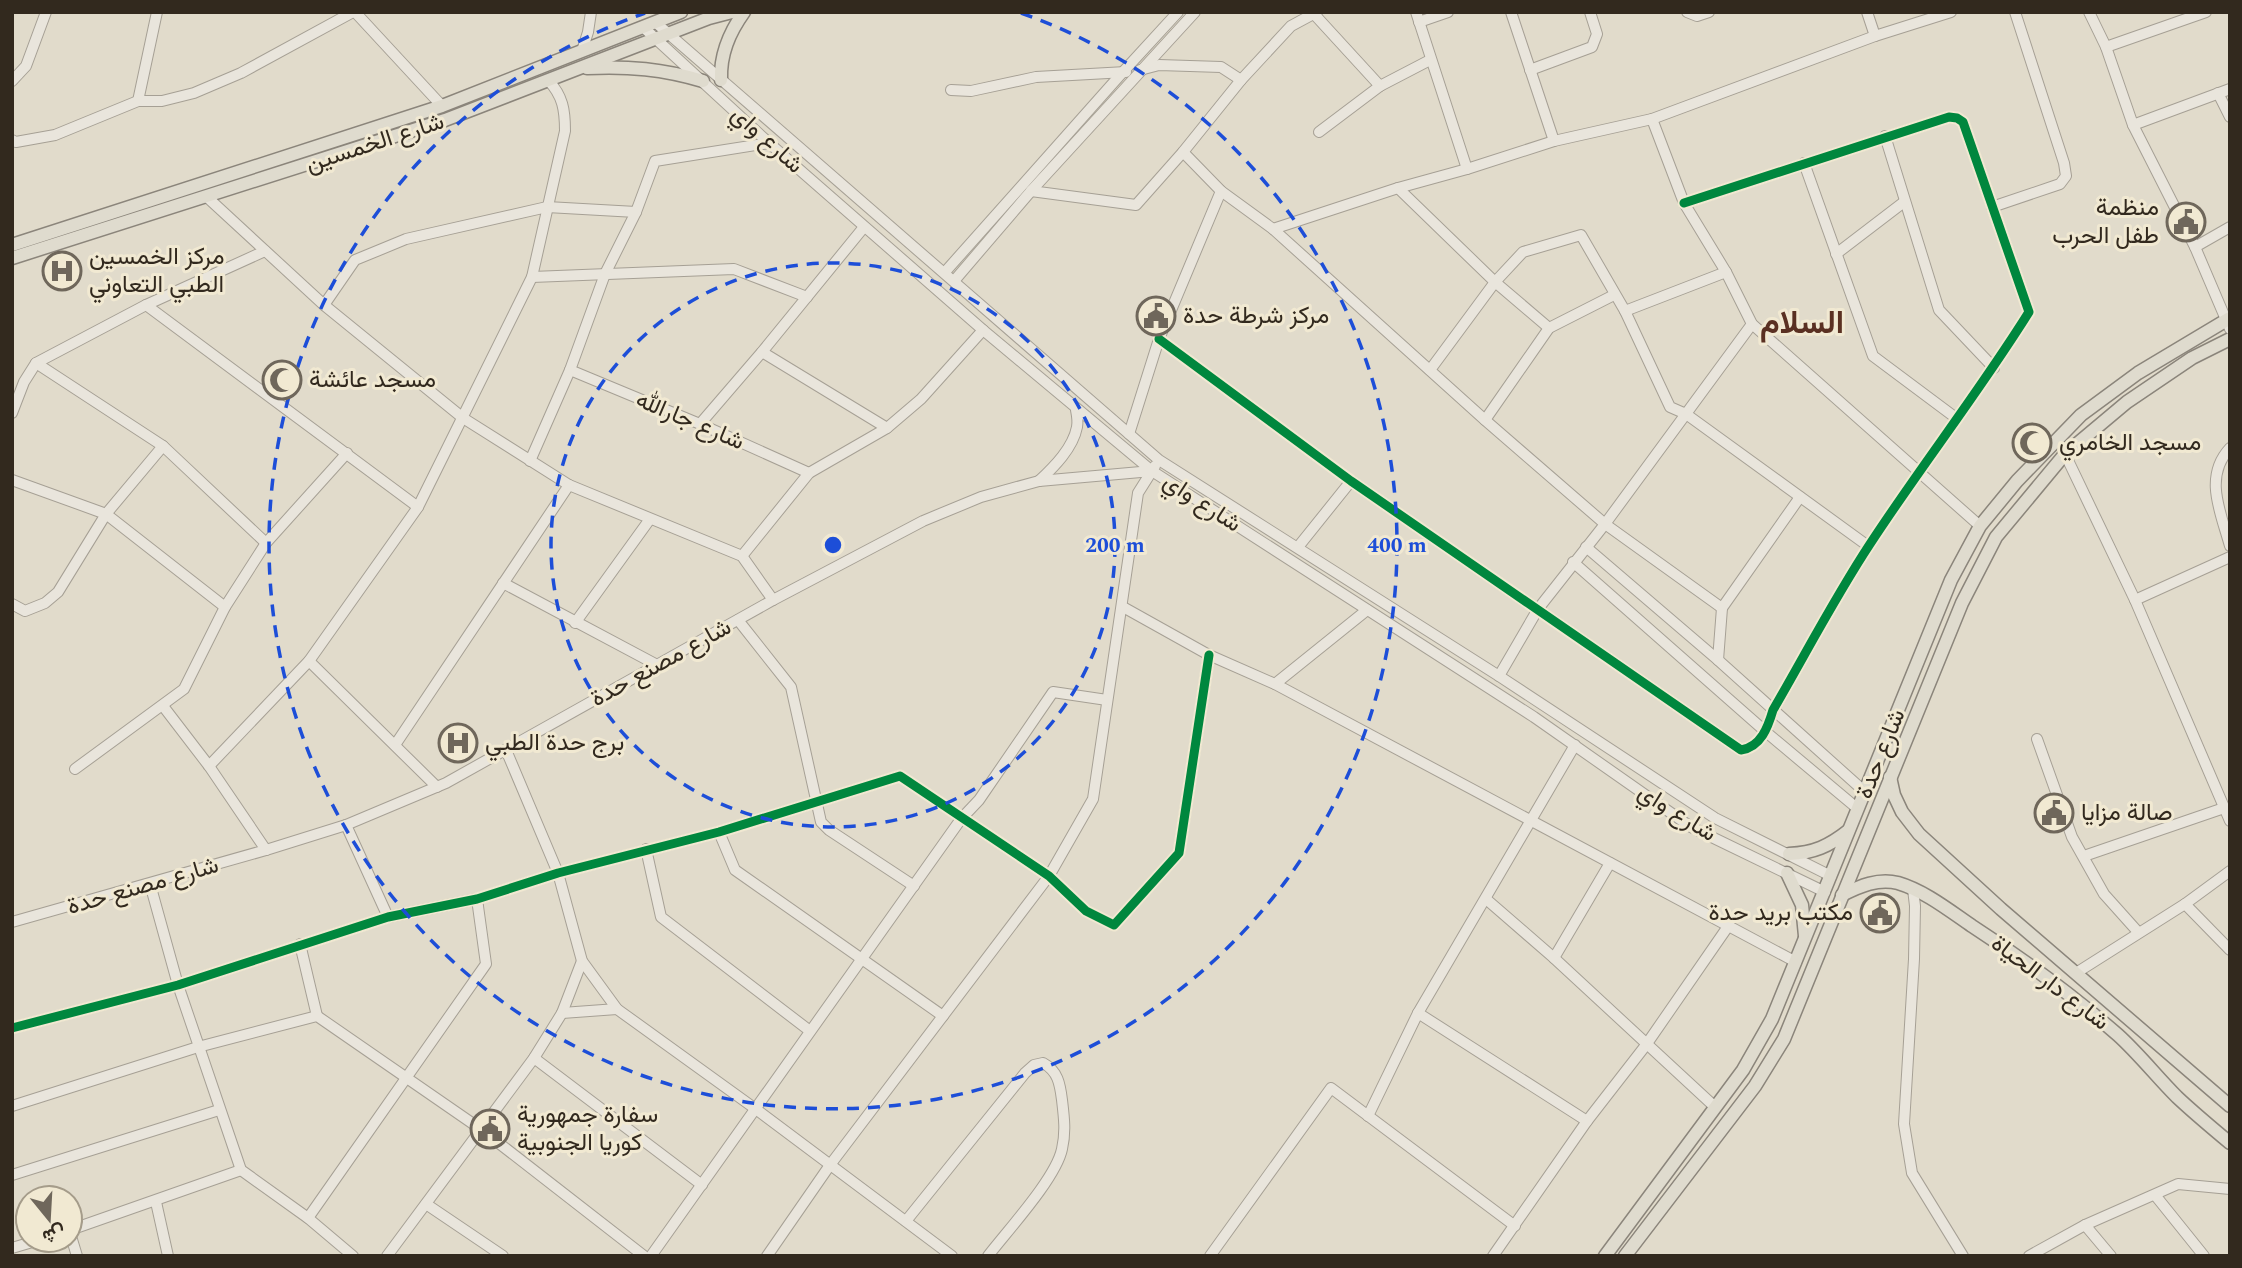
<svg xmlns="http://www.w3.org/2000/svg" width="2242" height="1268" font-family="Spectral,Vazirmatn,serif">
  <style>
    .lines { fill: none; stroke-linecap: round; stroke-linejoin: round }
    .minor-casing { stroke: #a6a095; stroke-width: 12 }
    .major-casing { stroke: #8b857b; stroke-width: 15 }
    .minor { stroke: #e9e5dc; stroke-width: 10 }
    .major { stroke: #dfdbce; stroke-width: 12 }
    .cycleway-casing { stroke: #f1e9d2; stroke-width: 13 }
    .cycleway { stroke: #00873e; stroke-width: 9 }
    .ring { fill: none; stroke: #1d4ed8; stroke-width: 3.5; stroke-dasharray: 12 9 }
    .labels { text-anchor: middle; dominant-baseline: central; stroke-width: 6; stroke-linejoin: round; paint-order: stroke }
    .street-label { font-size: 24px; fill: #32291e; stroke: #f1e9d2 }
    .poi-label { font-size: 24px; fill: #32291e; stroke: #f1e9d2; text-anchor: start }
    .district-label { font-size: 32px; font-weight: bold; fill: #5a3022; stroke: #f1e9d2 }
    .centre { fill: #1d4ed8; stroke: #f1e9d2; stroke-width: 3.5 }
    .ring-label { font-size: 21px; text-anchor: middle; font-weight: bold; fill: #1d4ed8; stroke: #f1e9d2; stroke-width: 6; stroke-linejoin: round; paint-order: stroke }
  </style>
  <rect width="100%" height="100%" fill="#e1dbcb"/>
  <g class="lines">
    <defs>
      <g id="minor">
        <path d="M 355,12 L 442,106"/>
        <path d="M 1416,12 L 1467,169"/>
        <path d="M 1511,12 L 1554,141"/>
        <path d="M 1687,12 L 1697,16 L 1709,12"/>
        <path d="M 1867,12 L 1875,36"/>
        <path d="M 2089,12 L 2106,47 L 2133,125 L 2195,247 L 2230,329"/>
        <path d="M 1314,14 L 1380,86"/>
        <path d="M 655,22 L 1159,460 L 1499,676 L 1715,818 L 1831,876"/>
        <path d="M 1419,22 L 1448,12"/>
        <path d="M 643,27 L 769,143 L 983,330 L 1152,471 L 1534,717 L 1691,827 L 1825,892"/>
        <path d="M 2106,47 L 2206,12"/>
        <path d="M 582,51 L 588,32 L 591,12"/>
        <path d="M 1140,70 L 1159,65 L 1221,67 L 1241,80"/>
        <path d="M 1530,70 L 1592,47 L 1597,34 L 1590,12"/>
        <path d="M 12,81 L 26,66 L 46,12"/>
        <path d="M 951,90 L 971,91 L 1036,77 L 1126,72"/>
        <path d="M 2218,93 L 2230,117"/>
        <path d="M 138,101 L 157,12"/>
        <path d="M 1652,119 L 1684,203 L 1726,272 L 1752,324 L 1980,526"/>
        <path d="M 2133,125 L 2230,89"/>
        <path d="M 1319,132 L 1380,86 L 1430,60"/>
        <path d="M 1885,136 L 1939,310 L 1994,368"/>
        <path d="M 12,140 L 16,142 L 55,135 L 138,101 L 162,101 L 194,93 L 241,73 L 353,12"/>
        <path d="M 1183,152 L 1221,191 L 1273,229 L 1485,420 L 1605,524 L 1722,608"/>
        <path d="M 1804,163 L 1873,356 L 1956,418"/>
        <path d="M 1398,188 L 1495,282 L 1549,328"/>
        <path d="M 1031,191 L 1136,205 L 1183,152 L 1241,80 L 1291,26 L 1317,12"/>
        <path d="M 208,198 L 324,305 L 463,418 L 569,485 L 742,556 L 773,600"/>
        <path d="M 1992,207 L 2060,184 L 2066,176 L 2064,163 L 2015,12"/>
        <path d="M 1273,229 L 1398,188 L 1467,169 L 1554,141 L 1652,119 L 1875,36 L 1951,12"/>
        <path d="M 2195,247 L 2230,227"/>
        <path d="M 1836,254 L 1904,202"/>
        <path d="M 945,272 L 1122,73 L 1178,12"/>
        <path d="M 532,277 L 734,269 L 807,297"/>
        <path d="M 954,281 L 1031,191 L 1195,12"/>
        <path d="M 146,305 L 418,507"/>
        <path d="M 324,305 L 355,260 L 406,239 L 547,207 L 636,212"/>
        <path d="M 1625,311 L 1726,272"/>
        <path d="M 1159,339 L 1351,481 L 1741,750 C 1761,747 1768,727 1773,710 C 1805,655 1835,597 1870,544 C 1921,466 1979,392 2029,312 L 1963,122 L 1957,118 L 1949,117 L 1684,203"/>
        <path d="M 762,352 L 887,428"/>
        <path d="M 36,363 L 163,446 L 266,543"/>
        <path d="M 570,370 L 700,424 L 809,473"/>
        <path d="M 1430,370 L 1495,282 L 1523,252 L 1581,235 L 1625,311 L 1670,407 L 1686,414 L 1868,546"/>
        <path d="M 12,413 L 24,382 L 36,363 L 146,305 L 265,251"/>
        <path d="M 1485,420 L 1549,328 L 1614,295"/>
        <path d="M 700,424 L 762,352 L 864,227"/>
        <path d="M 1129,434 L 1159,339 L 1221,191"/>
        <path d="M 2230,448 C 2203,477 2221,513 2230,546"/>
        <path d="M 2065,454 L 2135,600 L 2230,821"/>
        <path d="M 530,461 L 570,370 L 605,274 L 636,212 L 655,161 L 769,143"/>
        <path d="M 12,480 L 106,514 L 225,607"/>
        <path d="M 1039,481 C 1054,467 1073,448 1077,427 C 1078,422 1077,415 1076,410"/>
        <path d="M 1298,547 L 1351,481"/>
        <path d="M 1586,547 L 1718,660 L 1865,792"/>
        <path d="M 742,556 L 809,473 L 887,428 L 921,399 L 983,330"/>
        <path d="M 1573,562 L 1766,732 L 1858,809"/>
        <path d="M 503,583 L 659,666"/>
        <path d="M 2135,600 L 2230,557"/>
        <path d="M 12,604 L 25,611 L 45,603 L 58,592 L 106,514 L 163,446"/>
        <path d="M 1123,607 L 1209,655 L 1275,684 L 1367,610"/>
        <path d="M 738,620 L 791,687 L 821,822 L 829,830 L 914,886"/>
        <path d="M 575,623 L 650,519"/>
        <path d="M 1718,660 L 1722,608 L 1800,497"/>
        <path d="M 309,661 L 437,787"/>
        <path d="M 1499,676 L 1538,609 L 1605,524 L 1752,324"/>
        <path d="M 1275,684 L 1796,962"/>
        <path d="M 163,706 L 209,766 L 266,850"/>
        <path d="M 2037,739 L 2072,837 L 2104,894 L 2138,932"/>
        <path d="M 395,745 L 569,485"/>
        <path d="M 506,750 L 558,873 L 582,961 L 617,1009 L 757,1110 L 952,1256"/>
        <path d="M 209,766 L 309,661 L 418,507 L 532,277 L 565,131 C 565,110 563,96 548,80"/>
        <path d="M 75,769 L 184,689 L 225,607 L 266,543 L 347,453"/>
        <path d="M 346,825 L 388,917"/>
        <path d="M 719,832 L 735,870 L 943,1016"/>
        <path d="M 646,849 L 661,917 L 810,1031"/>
        <path d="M 2084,856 L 2224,808"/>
        <path d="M 150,884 L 178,985 L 241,1170 L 308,1218 L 353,1256"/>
        <path d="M 1913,889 L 1915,906 L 1914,959 L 1904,1124 L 1912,1173 L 1963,1256"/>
        <path d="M 1486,899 L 1554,958 L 1715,1107"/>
        <path d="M 2185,904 L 2230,950"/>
        <path d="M 12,922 L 266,850 L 346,825 L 446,783 L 773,600 L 923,521 L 981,497 L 1039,481 L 1152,471"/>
        <path d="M 300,944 L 317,1016"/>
        <path d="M 1554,958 L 1610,863"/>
        <path d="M 2076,973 L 2185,904 L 2230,871"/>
        <path d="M 562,1013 L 617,1009"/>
        <path d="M 1418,1013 L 1587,1121"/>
        <path d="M 12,1028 L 178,985 L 388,917 L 477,899 L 558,873 L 719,832 L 900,776 L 1049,876 L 1086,911 L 1114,925 L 1179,853 L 1209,655"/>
        <path d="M 534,1058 L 702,1185"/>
        <path d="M 12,1106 L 198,1047 L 317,1016 L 482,1130 L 644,1256"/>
        <path d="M 1368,1116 L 1418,1013 L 1575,745"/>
        <path d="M 12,1175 L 219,1110"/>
        <path d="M 2155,1195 L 2204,1256"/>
        <path d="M 156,1202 L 168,1256"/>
        <path d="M 426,1204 L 503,1256"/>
        <path d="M 308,1218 L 486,964 L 477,899"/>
        <path d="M 906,1221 L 1025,1073 L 1034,1065 L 1043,1063 C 1058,1071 1060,1084 1062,1100 C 1064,1117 1066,1132 1062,1149 C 1056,1178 1008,1230 988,1256"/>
        <path d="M 2085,1225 L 2111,1256"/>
        <path d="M 70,1230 L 241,1170"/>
        <path d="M 70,1233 L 77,1256"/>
        <path d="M 12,1248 L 39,1240"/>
        <path d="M 387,1256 L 534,1058 L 562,1013 L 582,961"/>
        <path d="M 651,1256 L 961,819 L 979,800 L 1053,692 L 1107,700"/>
        <path d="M 767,1256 L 830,1165 L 1049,876 L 1093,799 L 1138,493 L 1155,466"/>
        <path d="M 1210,1256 L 1331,1088 L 1515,1226"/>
        <path d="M 1493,1256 L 1587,1121 L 1646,1045 L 1729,925"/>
        <path d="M 2029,1256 L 2085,1225 L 2178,1184 L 2230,1189"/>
      </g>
      <g id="major">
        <path d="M 587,68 C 628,66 663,69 703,81"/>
        <path d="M 721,80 C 720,54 729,33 744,12"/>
        <path d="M 12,245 L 442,106 L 681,12"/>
        <path d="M 12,258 L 445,120 L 709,18 L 732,12"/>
        <path d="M 1890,777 L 1894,795 L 1902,812 L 1919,834 L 2001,909 L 2230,1106"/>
        <path d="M 1789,854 C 1814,853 1829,846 1848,831"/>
        <path d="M 1787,873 L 1802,905 L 1805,936"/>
        <path d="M 1842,895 C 1860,886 1878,878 1898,883 C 1925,891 1950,911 1972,926 C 2023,959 2072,995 2118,1035 C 2139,1054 2157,1077 2177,1097 C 2194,1113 2212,1128 2230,1143"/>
        <path d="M 1605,1256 L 1743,1070 L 1772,1019 L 1951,580 L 1980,526 L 2017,481 L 2081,415 L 2138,373 L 2230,318"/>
        <path d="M 1625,1256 L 1755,1086 L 1784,1039 L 1962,603 L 1996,537 L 2065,454 L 2127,402 L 2192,358 L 2230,339"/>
      </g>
    </defs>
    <use href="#minor" class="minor-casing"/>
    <use href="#major" class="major-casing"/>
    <use href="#minor" class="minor"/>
    <use href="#major" class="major"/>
    <defs>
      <g id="cycleway">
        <path d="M 1159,339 L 1351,481 L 1741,750 C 1761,747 1768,727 1773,710 C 1805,655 1835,597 1870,544 C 1921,466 1979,392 2029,312 L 1963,122 L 1957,118 L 1949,117 L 1684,203"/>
        <path d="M 12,1028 L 178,985 L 388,917 L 477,899 L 558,873 L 719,832 L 900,776 L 1049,876 L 1086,911 L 1114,925 L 1179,853 L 1209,655"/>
      </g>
    </defs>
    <use href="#cycleway" class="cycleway-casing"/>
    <use href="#cycleway" class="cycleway"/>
  </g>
  <g class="ring">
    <circle cx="833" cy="545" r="282"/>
    <path d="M1021 13A564 564 0 1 1 645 13"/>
  </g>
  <defs>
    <symbol id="civic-ring" viewBox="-11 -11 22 22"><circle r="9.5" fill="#f1e9d2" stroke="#6f675b" stroke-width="1.5"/><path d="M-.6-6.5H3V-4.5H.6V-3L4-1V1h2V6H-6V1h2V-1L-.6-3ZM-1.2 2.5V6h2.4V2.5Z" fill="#6f675b"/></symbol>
    <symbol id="hospital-ring" viewBox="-11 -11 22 22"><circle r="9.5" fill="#f1e9d2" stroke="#6f675b" stroke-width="1.5"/><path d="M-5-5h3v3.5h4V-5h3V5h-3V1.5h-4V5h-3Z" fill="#6f675b"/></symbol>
    <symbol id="mosque-ring" viewBox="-11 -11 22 22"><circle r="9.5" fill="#f1e9d2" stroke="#6f675b" stroke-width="1.5"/><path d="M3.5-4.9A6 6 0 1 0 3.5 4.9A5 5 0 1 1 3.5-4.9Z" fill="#6f675b"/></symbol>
  </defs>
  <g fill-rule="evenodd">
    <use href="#civic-ring" x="2164" y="200" width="44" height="44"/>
    <use href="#hospital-ring" x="40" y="249" width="44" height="44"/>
    <use href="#civic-ring" x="1134" y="294" width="44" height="44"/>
    <use href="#mosque-ring" x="260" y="358" width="44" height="44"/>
    <use href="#mosque-ring" x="2010" y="421" width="44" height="44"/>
    <use href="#hospital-ring" x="436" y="721" width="44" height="44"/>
    <use href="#civic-ring" x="2032" y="791" width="44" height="44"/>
    <use href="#civic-ring" x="1858" y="891" width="44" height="44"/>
    <use href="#civic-ring" x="468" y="1107" width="44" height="44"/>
  </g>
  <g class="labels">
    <g class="street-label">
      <text transform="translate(767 140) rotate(42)">شارع واي</text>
      <text transform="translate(375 143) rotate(-18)">شارع الخمسين</text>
      <text transform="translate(690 421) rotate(23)">شارع جارالله</text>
      <text transform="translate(1202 503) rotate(33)">شارع واي</text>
      <text transform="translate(661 663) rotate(-29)">شارع مصنع حدة</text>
      <text transform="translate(1881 754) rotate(-68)">شارع حدة</text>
      <text transform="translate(1677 813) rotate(32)">شارع واي</text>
      <text transform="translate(143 886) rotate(-16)">شارع مصنع حدة</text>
      <text transform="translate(2050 983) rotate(37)">شارع دار الحياة</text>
    </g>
    <g class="poi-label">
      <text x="2159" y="208" text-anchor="end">منظمة<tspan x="2159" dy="28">طفل الحرب</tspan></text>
      <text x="89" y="257">مركز الخمسين<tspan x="89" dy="28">الطبي التعاوني</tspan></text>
      <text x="1183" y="316">مركز شرطة حدة</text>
      <text x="309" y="380">مسجد عائشة</text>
      <text x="2059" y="443">مسجد الخامري</text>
      <text x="485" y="743">برج حدة الطبي</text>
      <text x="2081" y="813">صالة مزايا</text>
      <text x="1853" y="913" text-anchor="end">مكتب بريد حدة</text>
      <text x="517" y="1115">سفارة جمهورية<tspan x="517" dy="28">كوريا الجنوبية</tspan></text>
    </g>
    <g class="district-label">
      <text x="1802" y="323">السلام</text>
    </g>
  </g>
  <circle cx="833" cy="545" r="10" class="centre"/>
  <g class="ring-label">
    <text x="1115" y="552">200 m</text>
    <text x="1397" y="552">400 m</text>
  </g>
  <rect width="2242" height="1268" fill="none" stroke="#32291e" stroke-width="28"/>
  <g transform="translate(49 1219) rotate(162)"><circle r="33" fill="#f1e9d2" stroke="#a59c8a" stroke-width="2"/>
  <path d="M0-5L12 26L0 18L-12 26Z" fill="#6f675b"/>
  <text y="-10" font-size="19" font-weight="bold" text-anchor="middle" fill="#32291e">ش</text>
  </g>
</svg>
